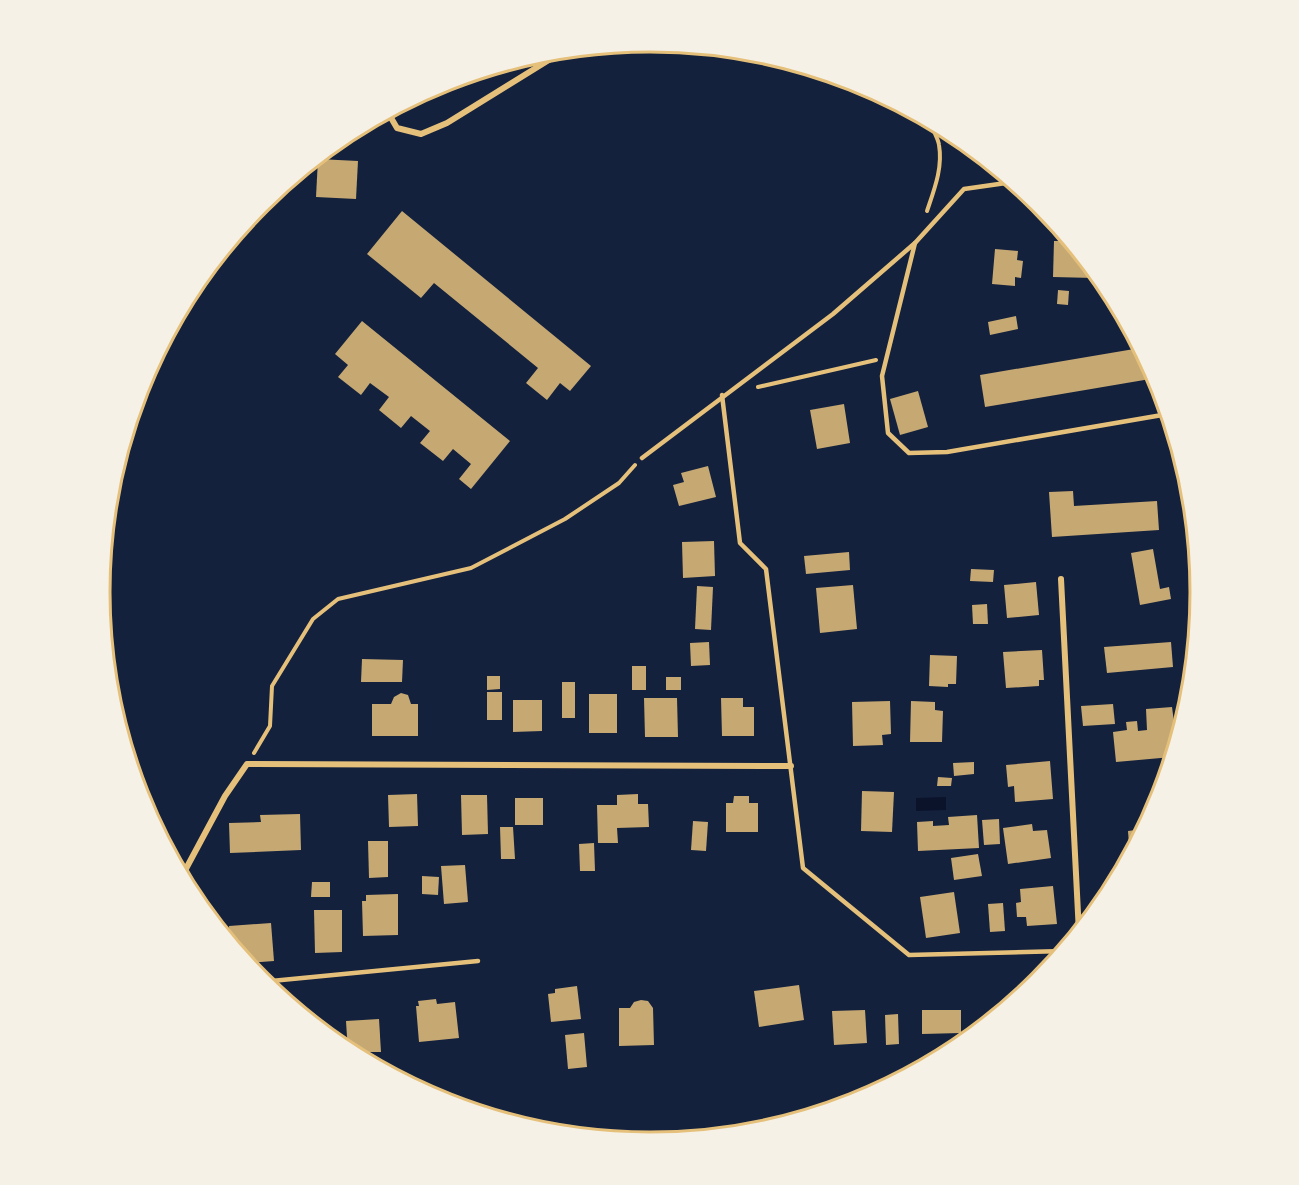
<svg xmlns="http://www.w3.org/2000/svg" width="1299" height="1185" font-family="Mulish,sans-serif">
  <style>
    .water { fill: #0b132b }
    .building { fill: #c6a872 }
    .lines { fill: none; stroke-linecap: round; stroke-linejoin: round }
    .path { stroke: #e5c07b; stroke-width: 4 }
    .service { stroke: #e5c07b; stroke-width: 4.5 }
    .minor { stroke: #e5c07b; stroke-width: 6 }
    .rim { fill: none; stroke: #e5c07b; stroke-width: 3 }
  </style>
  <rect width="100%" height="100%" fill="#14213d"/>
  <path class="water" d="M 946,797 L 946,810 L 916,811 L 916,798 Z"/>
  <g class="building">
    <path d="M 318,159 L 358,161 L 356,199 L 316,197 Z"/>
    <path d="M 402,211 L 591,366 L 570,391 L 560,383 L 547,400 L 526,383 L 538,368 L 434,283 L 421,298 L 367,254 Z"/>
    <path d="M 1054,241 L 1070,241 L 1094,270 L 1094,278 L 1053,277 Z"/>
    <path d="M 995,249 L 1018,251 L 1017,260 L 1023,261 L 1021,278 L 1015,277 L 1015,286 L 992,284 Z"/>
    <path d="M 1058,290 L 1069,291 L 1068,305 L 1057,304 Z"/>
    <path d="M 1016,316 L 1018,329 L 990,335 L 988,322 Z"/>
    <path d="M 362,321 L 510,441 L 471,489 L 459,479 L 471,464 L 453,449 L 443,461 L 420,443 L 430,431 L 411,416 L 401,428 L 379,410 L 389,397 L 370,383 L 361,395 L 338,377 L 348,365 L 335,354 Z"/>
    <path d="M 1140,348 L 1156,378 L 985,407 L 980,375 Z"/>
    <path d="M 918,391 L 928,427 L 900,435 L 890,399 Z"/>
    <path d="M 844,404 L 850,443 L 817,449 L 810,410 Z"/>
    <path d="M 708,466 L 716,497 L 679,506 L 673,485 L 684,482 L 681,473 Z"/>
    <path d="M 1073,491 L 1074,506 L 1157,501 L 1159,530 L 1052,537 L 1049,492 Z"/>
    <path d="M 714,541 L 715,576 L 683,578 L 682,542 Z"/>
    <path d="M 1153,549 L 1160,589 L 1169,587 L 1171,599 L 1140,605 L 1131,553 Z"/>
    <path d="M 849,552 L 850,570 L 806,574 L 804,556 Z"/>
    <path d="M 971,569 L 994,570 L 993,582 L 970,581 Z"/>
    <path d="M 1036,582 L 1039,615 L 1007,618 L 1004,585 Z"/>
    <path d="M 853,585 L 857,629 L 820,633 L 816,588 Z"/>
    <path d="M 697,586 L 713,587 L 711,630 L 695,629 Z"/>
    <path d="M 987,604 L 988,624 L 973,624 L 972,605 Z"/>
    <path d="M 709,642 L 710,665 L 691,666 L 690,643 Z"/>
    <path d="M 1171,642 L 1173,667 L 1107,673 L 1104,647 Z"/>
    <path d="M 1042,650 L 1044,680 L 1039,680 L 1039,686 L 1006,688 L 1003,652 Z"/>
    <path d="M 930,655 L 957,656 L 956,684 L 948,684 L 948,687 L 929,686 Z"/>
    <path d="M 362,659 L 403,660 L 402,682 L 361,682 Z"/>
    <rect x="632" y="666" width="14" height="24"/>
    <path d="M 487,676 L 500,676 L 500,689 L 487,690 Z"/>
    <rect x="666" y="677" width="15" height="13"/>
    <rect x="562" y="682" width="13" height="36"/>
    <rect x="487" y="692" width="15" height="28"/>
    <path d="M 401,693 L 408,695 L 411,704 L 418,704 L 418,736 L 372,736 L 372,704 L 391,704 L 394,697 Z"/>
    <rect x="589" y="694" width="28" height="39"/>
    <path d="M 644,698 L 677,698 L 678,737 L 645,737 Z"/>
    <path d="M 721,698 L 743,698 L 743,707 L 754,707 L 754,736 L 722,736 Z"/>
    <path d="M 513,700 L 542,700 L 542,731 L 513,732 Z"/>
    <path d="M 890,701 L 891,734 L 882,735 L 883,745 L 853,746 L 852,702 Z"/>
    <path d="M 911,701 L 935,702 L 935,710 L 943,711 L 942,742 L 910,742 Z"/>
    <path d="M 1113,704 L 1115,724 L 1083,726 L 1081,706 Z"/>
    <path d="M 1172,707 L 1174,722 L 1183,722 L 1172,757 L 1116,762 L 1113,732 L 1127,730 L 1126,722 L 1137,721 L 1138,731 L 1147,730 L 1146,709 Z"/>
    <path d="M 1050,761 L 1053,799 L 1015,802 L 1014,786 L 1008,787 L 1006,765 Z"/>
    <path d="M 974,762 L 974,774 L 954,776 L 953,763 Z"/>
    <path d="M 938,777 L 952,778 L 951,786 L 937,786 Z"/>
    <path d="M 862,791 L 894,792 L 892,832 L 861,831 Z"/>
    <path d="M 417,794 L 418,826 L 389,827 L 388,795 Z"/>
    <path d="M 638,794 L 638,804 L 648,804 L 649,827 L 617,828 L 618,843 L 598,843 L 597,805 L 617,805 L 617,795 Z"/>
    <path d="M 461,795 L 487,795 L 488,834 L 462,835 Z"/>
    <path d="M 734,796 L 749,796 L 749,803 L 758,803 L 758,832 L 726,832 L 726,803 L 733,803 Z"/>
    <rect x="515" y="798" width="28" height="27"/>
    <path d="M 300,814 L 301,850 L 230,853 L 229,823 L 261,822 L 260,815 Z"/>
    <path d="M 977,815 L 979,848 L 918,851 L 917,822 L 933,821 L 933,826 L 949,825 L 948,817 Z"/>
    <path d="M 999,819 L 1000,844 L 984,845 L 982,820 Z"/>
    <path d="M 693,821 L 708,822 L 706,851 L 691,850 Z"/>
    <path d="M 1032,824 L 1033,831 L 1047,830 L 1051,858 L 1008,864 L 1003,828 Z"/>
    <path d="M 500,827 L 513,827 L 515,859 L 501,859 Z"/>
    <path d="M 1144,829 L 1136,844 L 1129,845 L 1128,831 Z"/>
    <path d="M 368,841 L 388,841 L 388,877 L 369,878 Z"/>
    <path d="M 594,843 L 595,871 L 580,871 L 579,844 Z"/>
    <path d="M 978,854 L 982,876 L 954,880 L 951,858 Z"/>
    <path d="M 465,865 L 468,902 L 444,904 L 441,866 Z"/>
    <path d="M 422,876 L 439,877 L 438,895 L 422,894 Z"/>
    <path d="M 312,882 L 330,882 L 330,897 L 311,897 Z"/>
    <path d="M 1053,886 L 1057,924 L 1027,926 L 1026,917 L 1017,917 L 1016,903 L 1021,902 L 1020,889 Z"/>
    <path d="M 954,892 L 960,933 L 926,938 L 920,897 Z"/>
    <path d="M 398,894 L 398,935 L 363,936 L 362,901 L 366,901 L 366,895 Z"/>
    <path d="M 1003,903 L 1005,931 L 990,932 L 988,904 Z"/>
    <path d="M 314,910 L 342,910 L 342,952 L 315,953 Z"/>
    <path d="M 271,923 L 274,961 L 245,963 L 230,945 L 229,926 Z"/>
    <path d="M 799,985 L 804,1020 L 759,1027 L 754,991 Z"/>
    <path d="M 577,986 L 581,1019 L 551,1022 L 548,994 L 555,993 L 555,989 Z"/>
    <path d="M 436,999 L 437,1004 L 455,1002 L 459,1038 L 419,1042 L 416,1006 L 419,1006 L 418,1001 Z"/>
    <path d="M 641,1000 L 648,1001 L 653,1008 L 654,1045 L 619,1046 L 619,1008 L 630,1008 L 634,1002 Z"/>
    <path d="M 865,1010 L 867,1043 L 834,1045 L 832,1011 Z"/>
    <path d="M 922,1010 L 961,1010 L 961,1033 L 922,1034 Z"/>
    <path d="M 898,1014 L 899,1044 L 886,1045 L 885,1015 Z"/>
    <path d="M 379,1019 L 381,1052 L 348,1052 L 346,1021 Z"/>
    <path d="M 584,1033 L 587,1067 L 568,1069 L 565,1035 Z"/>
  </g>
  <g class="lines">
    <g class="path">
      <path d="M 927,211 C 934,190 943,168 939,145 C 938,137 932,131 932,122"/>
      <path d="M 758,387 L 876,360"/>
      <path d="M 254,753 L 270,726 L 272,686 L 313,619 L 338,599 L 471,568 L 565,519 L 619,483 L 635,465"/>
    </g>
    <g class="service">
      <path d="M 915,243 L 882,376 L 888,433 L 909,453 L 947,452 L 1168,414"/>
      <path d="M 722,395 L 740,543 L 766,569 L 803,868 L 909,955 L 1064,951"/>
      <path d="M 642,458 L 833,314 L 915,243 L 964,189 L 1013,182"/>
      <path d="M 261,982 L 478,961"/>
    </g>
    <g class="minor">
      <path d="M 387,111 L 397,128 L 421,134 L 447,123 L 565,50"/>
      <path d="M 1061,579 L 1079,933"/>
      <path d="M 1196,581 L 1199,607"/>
      <path d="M 181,878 L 225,796 L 247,764 L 791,766"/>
    </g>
  </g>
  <path d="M0 0H1299V1185H0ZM110 592a540 540 0 1 1 1080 0a540 540 0 1 1-1080 0Z" fill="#f6f1e7" fill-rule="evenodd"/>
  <path class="rim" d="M110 592a540 540 0 1 1 1080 0a540 540 0 1 1-1080 0Z"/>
</svg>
